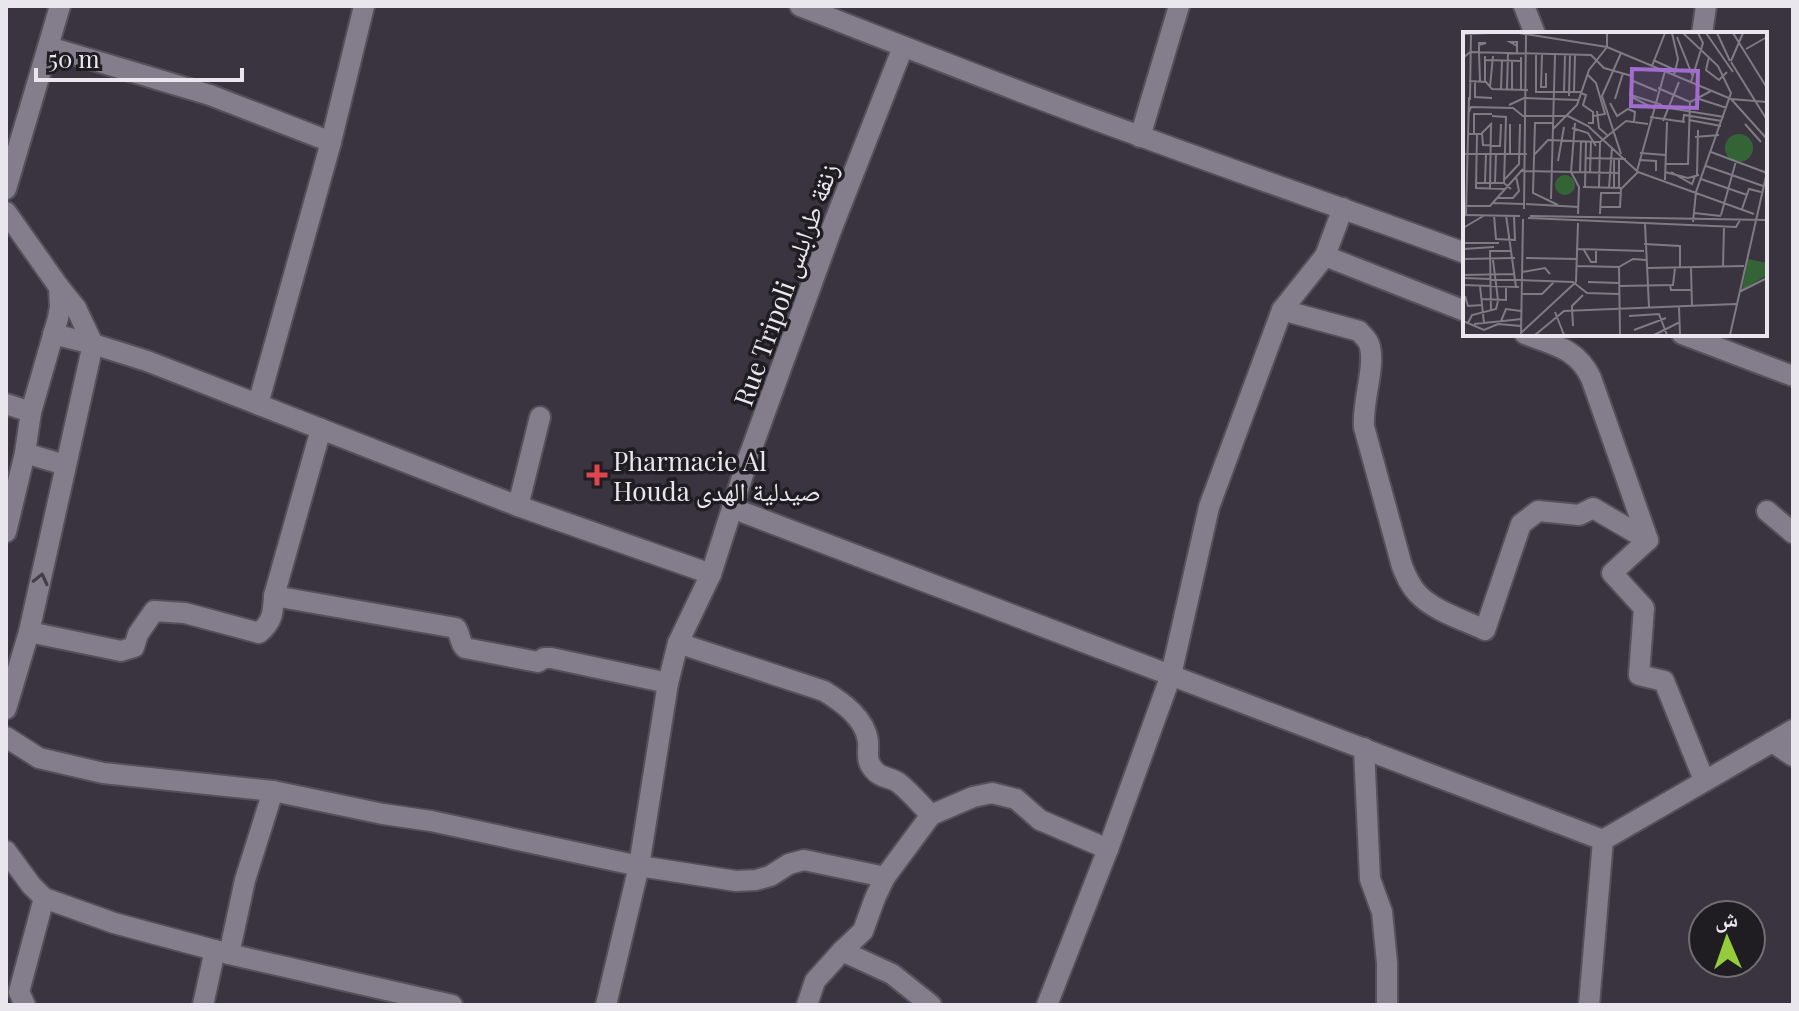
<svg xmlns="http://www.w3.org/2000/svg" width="1799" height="1011" font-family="'Playfair Display','Noto Naskh Arabic',serif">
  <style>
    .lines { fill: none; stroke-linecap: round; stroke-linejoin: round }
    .minor-casing { stroke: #54515a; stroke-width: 24 }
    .secondary-casing { stroke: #54515a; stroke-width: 24 }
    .minor { stroke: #847e8c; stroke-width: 20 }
    .secondary { stroke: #847e8c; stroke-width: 20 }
    .oneway { stroke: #423f47 }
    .health-dot { fill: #e0444e; stroke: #1f1d22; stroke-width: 3 }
    .labels { text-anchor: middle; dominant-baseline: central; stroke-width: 7; stroke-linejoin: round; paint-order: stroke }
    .street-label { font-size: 26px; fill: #e9e6ed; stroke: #1f1d22 }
    .poi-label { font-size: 26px; fill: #e9e6ed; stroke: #1f1d22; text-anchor: start }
    .inset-road { fill: none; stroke: #7f7b85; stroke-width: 2 }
    .view { fill: #a26dcf; fill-opacity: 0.15; stroke: #a26dcf; stroke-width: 4 }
    .inset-edge { fill: none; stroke: #e9e6ed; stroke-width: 4 }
  </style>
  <rect width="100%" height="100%" fill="#393440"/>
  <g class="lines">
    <defs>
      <g id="minor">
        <path d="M 1524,6 L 1535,34"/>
        <path d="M 1702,34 L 1706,6"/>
        <path d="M 49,47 L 210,95 L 331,142"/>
        <path d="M 1140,137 L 1179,6"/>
        <path d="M 6,189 L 60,6"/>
        <path d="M 1343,208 L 1325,256 L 1282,310 L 1359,331 C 1363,336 1369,340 1370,347 C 1375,369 1362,402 1364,427 L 1402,566 C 1406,576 1410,586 1418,594 C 1434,611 1464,620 1485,630 L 1521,524 L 1538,511 L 1579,515 L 1593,508 L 1648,540"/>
        <path d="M 6,212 L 59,287 L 76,308 L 93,344 L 29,632 L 6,709"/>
        <path d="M 1325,256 L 1465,311"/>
        <path d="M 53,334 L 93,344 L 147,361 L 518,506 L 711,574"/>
        <path d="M 1525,334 C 1553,345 1577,348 1591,378 L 1648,540 L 1612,573 L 1644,608 L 1639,675 L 1664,681 L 1704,780"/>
        <path d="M 6,404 L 31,412"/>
        <path d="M 258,404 L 331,142 L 364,6"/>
        <path d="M 25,453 L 65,465"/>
        <path d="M 518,506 L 540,417"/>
        <path d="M 732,508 L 1603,840"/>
        <path d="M 1767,511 L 1793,533"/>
        <path d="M 6,532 L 25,453 L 31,412 L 58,318 L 60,307 L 59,287"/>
        <path d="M 274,596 L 456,628 C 461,635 459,642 465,648 L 538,662 L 544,658 L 551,658 L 668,683"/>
        <path d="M 29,632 L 121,651 L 134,647 L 138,634 L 154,611 L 185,613 L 259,633 C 273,621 273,613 274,596 L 321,429"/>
        <path d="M 678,643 L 824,691 C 842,702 865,718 868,741 C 869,753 865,760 874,770 C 881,779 893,777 900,784 C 911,793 921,805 931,815"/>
        <path d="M 6,737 L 39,758 L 103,773 L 273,791 L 383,814 L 431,821 L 639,866 L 736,881 L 756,880 L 770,876 L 789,864 L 804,860 L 885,877 L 875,898 L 863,931 L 842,951"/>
        <path d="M 1772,742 L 1793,756"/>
        <path d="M 1364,748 L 1370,879 L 1382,912 L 1387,963 L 1387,1005"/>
        <path d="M 6,851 L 31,885 L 44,898 L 114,923 L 229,954 L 452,1005"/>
        <path d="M 885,877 L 931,815 L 973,797 L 992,793 L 1016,799 L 1040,820 L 1108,849"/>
        <path d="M 229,954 L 245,880 L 273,791"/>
        <path d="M 25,1005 L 19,992 L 44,898"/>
        <path d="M 203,1005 L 215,950"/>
        <path d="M 606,1005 L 639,866 L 668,683 L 678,643 L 711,574 L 748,459 L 832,228 L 903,47"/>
        <path d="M 807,1005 L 815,981 L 842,951 L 892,974 L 931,1005"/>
        <path d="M 1047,1005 L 1108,849 L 1171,675 L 1209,507 L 1282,310"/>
        <path d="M 1589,1005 L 1603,840 L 1793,730"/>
      </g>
      <g id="secondary">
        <path d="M 800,6 C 913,50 1025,95 1140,136 C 1248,176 1357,213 1465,253"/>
        <path d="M 1682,334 L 1793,376"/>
      </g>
    </defs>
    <use href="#minor" class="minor-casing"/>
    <use href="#secondary" class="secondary-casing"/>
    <use href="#minor" class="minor"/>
    <use href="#secondary" class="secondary"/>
  </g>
  <defs><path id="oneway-chevron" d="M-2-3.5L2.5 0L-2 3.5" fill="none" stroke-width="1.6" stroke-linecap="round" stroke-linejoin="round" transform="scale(2)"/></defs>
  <use class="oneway" href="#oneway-chevron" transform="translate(41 579) rotate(-77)"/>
  <path class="health-dot" d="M593 463h8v8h8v8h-8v8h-8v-8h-8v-8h8z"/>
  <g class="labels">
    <g class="street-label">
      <text transform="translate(785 284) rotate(-70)">Rue Tripoli زنقة طرابلس</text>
    </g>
    <g class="poi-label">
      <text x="613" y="460">Pharmacie Al<tspan x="613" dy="30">Houda صيدلية الهدى</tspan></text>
    </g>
  </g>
  <g transform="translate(1463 32)">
    <rect width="304" height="304" fill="#393440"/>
    <path d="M262 116a14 14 0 1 1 28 0a14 14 0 1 1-28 0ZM92 153a10 10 0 1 1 20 0a10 10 0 1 1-20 0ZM 285,227 L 304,231 L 304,243 L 279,258 Z" fill="#346436"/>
    <path class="inset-road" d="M 56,1 L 144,15 L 268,67 L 304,70M 209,1 L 215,27 L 211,43M 220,1 L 255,34 L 268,61 L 233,160 L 230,190M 243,1 L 270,40M 254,1 L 267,29M 270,1 L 304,56M 0,2 L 27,1M 214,5 L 230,45M 16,13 L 23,11 L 16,11 L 16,20 L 17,50M 283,17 L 304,5M 54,21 L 54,10 L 47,10 L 54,14M 73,22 L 73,60 L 118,60M 79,22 L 78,55 L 83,55 L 83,41M 246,25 L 243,38 L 256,48 L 264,40M 0,26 L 7,20 L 128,23 L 141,36 L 169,44 L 167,64M 22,28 L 58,29M 190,28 L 212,38M 268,29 L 280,1M 268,30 L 304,88M 189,34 L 202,1M 124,42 L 133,51 L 142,82 L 130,84M 6,49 L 23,50 L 29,57 L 65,58M 170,49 L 194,59M 12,50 L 12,65 L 29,66M 22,50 L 22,24M 228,50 L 240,11 L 235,1M 27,55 L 30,24M 195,56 L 227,70M 38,57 L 39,28M 44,57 L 45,21M 49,57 L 49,28M 58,57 L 58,25M 101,60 L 102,22M 111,60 L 112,22M 118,61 L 123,63 L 120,73 L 130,80 L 130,91 L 125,91M 168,63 L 199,73M 106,64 L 107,22M 167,64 L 190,76M 233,66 L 264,76M 152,67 L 160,41M 268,67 L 304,107M 7,68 L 8,1M 147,71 L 154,84 L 165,77 L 172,80 L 171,89M 46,73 L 61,66 L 115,68M 206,76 L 261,85M 134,79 L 136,96 L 144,103M 5,82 L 8,75 L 50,76 L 60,84 L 105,84 L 125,94 L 175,140M 29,84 L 43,85 L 41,151M 187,85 L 222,90M 226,88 L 258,94M 200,89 L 216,50M 220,90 L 221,83 L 259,89M 91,91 L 72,91 L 70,161 L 95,173M 112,91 L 108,140 L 116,155 L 115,182M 282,92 L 298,110M 109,96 L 125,101 L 133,114M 90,97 L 114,73 L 126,38 L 144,15 L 144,1M 19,101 L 20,113 L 37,114 L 38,92M 5,102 L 18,102 L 29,91M 11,102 L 11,82 L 29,82M 232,105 L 256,103M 248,120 L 304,141M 47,121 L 47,92M 177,121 L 203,123M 0,122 L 64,122M 158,122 L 139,64 L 158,21M 71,123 L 85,108 L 137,110M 123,126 L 163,127M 176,128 L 193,129 L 193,139M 95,129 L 101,95M 203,132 L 225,132 L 227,70 L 248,59M 243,134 L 300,154M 57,139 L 156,141M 174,139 L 202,39M 117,140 L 118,109M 175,140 L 291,182M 202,140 L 225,146 L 236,143M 208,140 L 229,152 L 232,144M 127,141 L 128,110M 234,143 L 235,98M 42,147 L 56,132 L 57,92M 238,147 L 284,163M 202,148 L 204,90M 13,151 L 41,151 L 48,157M 22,151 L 23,121M 32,151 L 33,121M 120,155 L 158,156M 122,155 L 123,109M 12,156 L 42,157M 13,156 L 14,102M 27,156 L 28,92M 136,156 L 137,110 L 163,89 L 185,92M 146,156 L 149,115M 151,156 L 151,127M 156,156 L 156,127M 34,166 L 50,166 L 56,159 L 53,144M 88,167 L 92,22M 30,171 L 61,172M 63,172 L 116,175M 0,174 L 27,174 L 60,137M 137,175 L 157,175 L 158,157 L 175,140M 61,177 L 63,3M 279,177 L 286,157 L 298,160M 231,181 L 258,184M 137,182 L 138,161 L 158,161M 0,183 L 57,184M 3,183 L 6,65M 31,183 L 33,207 L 52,208 L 51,184M 43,183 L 53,255M 258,183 L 273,129M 67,184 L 304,188M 65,186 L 273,195 L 277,188M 182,192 L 186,275M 0,196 L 22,183M 0,211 L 36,211M 181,212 L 217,214 L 217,236M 0,217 L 31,215M 115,217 L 181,219M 121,218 L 128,230 L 133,230 L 133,218M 63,226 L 114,227M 0,227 L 52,226M 30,228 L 35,268M 114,234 L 156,235M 260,235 L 261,194M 185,236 L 281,234M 228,236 L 229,275M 59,240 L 82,236 L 87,242M 0,243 L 51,242M 0,246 L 110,250 L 124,261 L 156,262M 113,250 L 115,191M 125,250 L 156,251M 0,253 L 56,255M 207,253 L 208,258 L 228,258M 17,254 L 21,291M 156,254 L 210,253 L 212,236M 276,260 L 304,246M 59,262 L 79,262 L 92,249M 2,264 L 5,274 L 19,273M 18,267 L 43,268 L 43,254M 216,275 L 217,303M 28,278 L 27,219 L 47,219M 92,280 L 101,303M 166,284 L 196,282 L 204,303M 0,289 L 21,298 L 35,292 L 58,294M 38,289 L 43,277 L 58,279M 5,291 L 9,283 L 33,277 L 35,269M 11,292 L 59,287M 110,294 L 109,274 L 120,263M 171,298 L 203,286M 58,301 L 113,250M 58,303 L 60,187M 72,303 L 101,279 L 273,272M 157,303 L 156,235 L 170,227 L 183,228M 191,303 L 217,290M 267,303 L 304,140"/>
    <path class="view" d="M 169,37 L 235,39 L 234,76 L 168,74 Z"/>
    <rect width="304" height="304" class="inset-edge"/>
  </g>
  <rect width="1799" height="1011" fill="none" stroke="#e9e6ed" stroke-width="16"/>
  <g transform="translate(1727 939) rotate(358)"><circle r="38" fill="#1f1d22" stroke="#706d73" stroke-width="2"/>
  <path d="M0-6L14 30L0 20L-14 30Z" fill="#94cc3b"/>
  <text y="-12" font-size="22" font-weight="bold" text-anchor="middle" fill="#e9e6ed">ش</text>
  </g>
  <path d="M36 68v12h206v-12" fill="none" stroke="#e9e6ed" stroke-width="4"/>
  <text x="48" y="68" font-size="24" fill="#e9e6ed" stroke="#1f1d22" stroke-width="6" paint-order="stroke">50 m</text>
</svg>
